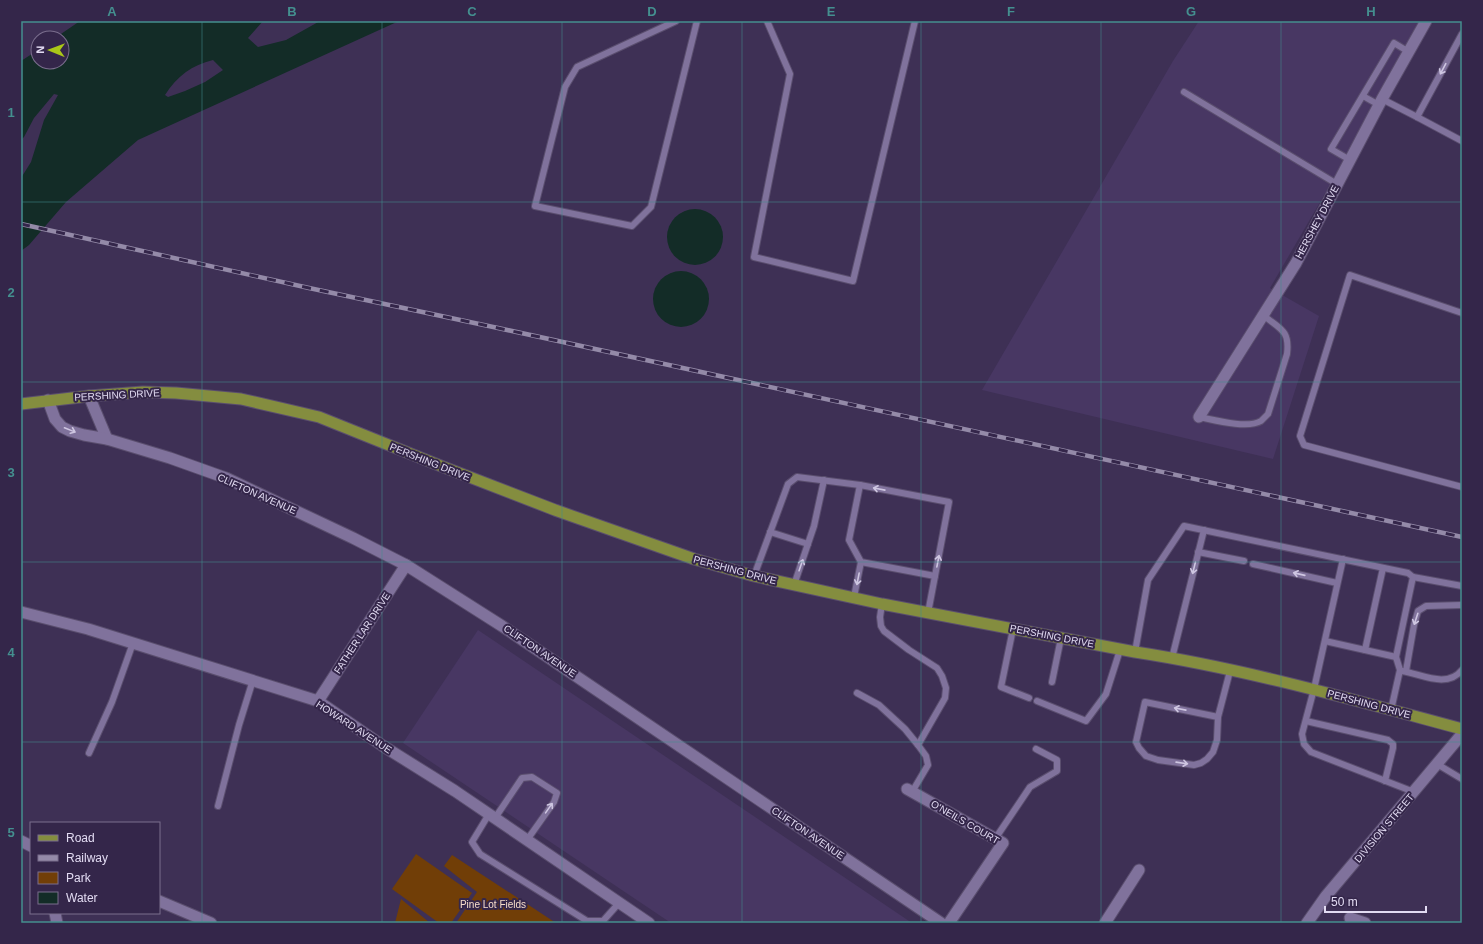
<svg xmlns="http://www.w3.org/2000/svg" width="1483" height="944" font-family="Arial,sans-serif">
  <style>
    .built { fill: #483763 }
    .green { fill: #713e07 }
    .water { fill: #132c27; fill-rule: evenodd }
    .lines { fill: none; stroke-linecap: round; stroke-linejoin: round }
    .service-casing { stroke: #5a4e6e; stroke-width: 8 }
    .minor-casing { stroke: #5a4e6e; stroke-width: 13 }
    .tertiary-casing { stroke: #5a4e6e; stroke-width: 13 }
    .secondary-casing { stroke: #5a4e6e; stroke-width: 13 }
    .primary-casing { stroke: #5a4e6e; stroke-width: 13 }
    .service { stroke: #80729c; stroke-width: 6 }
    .minor { stroke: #80729c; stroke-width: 11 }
    .tertiary { stroke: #80729c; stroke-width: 11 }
    .secondary { stroke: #80729c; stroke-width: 11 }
    .primary { stroke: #848d3f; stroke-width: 11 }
    .rail-casing { stroke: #948aa8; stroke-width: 4.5 }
    .rail { stroke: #34264a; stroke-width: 3; stroke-dasharray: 9; stroke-linecap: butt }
    .oneway { stroke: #cec6e1 }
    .grid { fill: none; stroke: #448f8f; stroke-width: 1; stroke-opacity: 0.55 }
    .labels { text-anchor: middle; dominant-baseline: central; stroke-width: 4; stroke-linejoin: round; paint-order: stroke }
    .street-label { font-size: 10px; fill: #e2dbf2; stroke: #34264a }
    .park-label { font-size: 10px; fill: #f7ddca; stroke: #34264a }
    .neatline { fill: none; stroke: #448f8f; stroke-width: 1.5 }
    .grid-label { font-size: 13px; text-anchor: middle; font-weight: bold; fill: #448f8f }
  </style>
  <rect width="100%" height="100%" fill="#3e3055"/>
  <g class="built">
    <path d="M 1199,21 L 1419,21 L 1344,161 L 1270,288 L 1319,316 L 1273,459 L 982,390 L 1173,61 Z"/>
    <path d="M 478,630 L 912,923 L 671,923 L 403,743 Z"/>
  </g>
  <g class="green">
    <path d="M 416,854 L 472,893 L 451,923 L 439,923 L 392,889 Z"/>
    <path d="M 452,855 L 556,923 L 456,923 L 477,892 L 444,866 Z"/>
    <path d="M 401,899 L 430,923 L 395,923 Z"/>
  </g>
  <g class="water">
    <path d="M 80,21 L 263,21 L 248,38 L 258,47 L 286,40 L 320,21 L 399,21 L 138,140 L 66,202 L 29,245 L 21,251 L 21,178 L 31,162 L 44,120 L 58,95 L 54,94 L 34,118 L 24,137 L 21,140 L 21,61 L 38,50 L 38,62 L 62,62 L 62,38 L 55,38 ZM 213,60 L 223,70 L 205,82 L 185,91 L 168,97 L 165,95 C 177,76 192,65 213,60 Z"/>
    <circle cx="695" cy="237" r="28"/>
    <circle cx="681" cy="299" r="28"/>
  </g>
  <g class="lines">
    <defs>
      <g id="service">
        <path d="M 676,21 L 577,67 L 565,87 L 535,206 L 632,226 L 651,207 L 697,21"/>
        <path d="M 767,21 L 790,74 L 754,257 L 853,281 L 915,21"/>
        <path d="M 1184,92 L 1337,184"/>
        <path d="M 1363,96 L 1379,105"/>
        <path d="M 1382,99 L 1417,117 L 1462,141"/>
        <path d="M 1417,117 L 1462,34"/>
        <path d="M 1350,160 L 1331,149 L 1394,43 L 1409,52"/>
        <path d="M 1462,313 L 1350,275 L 1300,436 L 1304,445 L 1462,487"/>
        <path d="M 1199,417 C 1214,420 1247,429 1261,421 C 1263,419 1266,416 1268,414 L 1287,354 C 1290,330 1280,329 1263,315"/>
        <path d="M 860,485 L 849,540 L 861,562 L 935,576"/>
        <path d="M 770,532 L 808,544"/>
        <path d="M 1198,552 L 1244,561"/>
        <path d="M 1343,559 L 1314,689 L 1302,734 L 1304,744 L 1311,752 L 1414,792"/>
        <path d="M 1253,564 L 1337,583"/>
        <path d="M 754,576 L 788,484 L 797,477 L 860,485 L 949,502 L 928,613"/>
        <path d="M 1413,577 L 1462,586"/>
        <path d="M 794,585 L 814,526 L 824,480"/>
        <path d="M 854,597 L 861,562"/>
        <path d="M 882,604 L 880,617 L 881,626 L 884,631 L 909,650 L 937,668 L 942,676 L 946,688 L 945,698 L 918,745 L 926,756 L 928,765 L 912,792"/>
        <path d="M 1013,629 L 1001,687 L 1029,698"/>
        <path d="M 1325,641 L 1396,657"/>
        <path d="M 1365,650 L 1383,568"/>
        <path d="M 1135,652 L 1148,580 L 1184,526 L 1408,573 L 1413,577 L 1396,657 L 1400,670 L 1391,710"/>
        <path d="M 1172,658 L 1204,530"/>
        <path d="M 1402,671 C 1421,674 1447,689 1462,670"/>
        <path d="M 1406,671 L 1414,625 L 1418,611 L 1426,606 L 1462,605"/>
        <path d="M 1052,682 L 1061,638"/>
        <path d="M 857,693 L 879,705 L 905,729 L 918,745"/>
        <path d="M 1037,701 L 1086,721 L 1106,694 L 1120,650"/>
        <path d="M 1218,717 L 1145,702 L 1136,742 L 1139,748 L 1146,756 L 1158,760 L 1194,765 L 1201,763 L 1207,759 L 1213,752 L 1217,740 L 1218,717 L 1230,671"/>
        <path d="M 1306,721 L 1388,740 L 1393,744 L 1393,748 L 1385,781"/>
        <path d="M 89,753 L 112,702 L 133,643"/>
        <path d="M 1437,764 L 1462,779"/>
        <path d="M 218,806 L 239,725 L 253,680"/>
        <path d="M 489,814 L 472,842 L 480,854 L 587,921 L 603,921 L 619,903"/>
        <path d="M 495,818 L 522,778 L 532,777 L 557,793 L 554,802 L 527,840"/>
        <path d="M 995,839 L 1030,787 L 1057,771 L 1057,760 L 1036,749"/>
      </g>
      <g id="minor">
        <path d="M 1199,417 L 1296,263 L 1382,99 L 1426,21"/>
        <path d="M 21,612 L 88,629 L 318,701 L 383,746 L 455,791 L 649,923"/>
        <path d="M 318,701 L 406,565"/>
        <path d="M 907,789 L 1003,843 L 949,923"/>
        <path d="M 21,841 L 31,846"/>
        <path d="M 159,901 L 211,923"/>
        <path d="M 55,913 L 57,923"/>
        <path d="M 1350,918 L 1365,923"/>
        <path d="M 1105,923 L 1139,870"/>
      </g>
      <path id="tertiary" d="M 1307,923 L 1326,896 L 1462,734"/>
      <g id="secondary">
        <path d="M 89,396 L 107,439"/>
        <path d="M 48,400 L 55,419 L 62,427 L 70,431 L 84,435 L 107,439 L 170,458 L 226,478 L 353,538 L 406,565 L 502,626 L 941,923"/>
      </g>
      <path id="primary" d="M 21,404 L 89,396 L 143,392 L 176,393 L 241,399 L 319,417 L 441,466 L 555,510 L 694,559 L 754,576 L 882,604 L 1135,652 C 1246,669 1354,700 1462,729"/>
    </defs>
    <use href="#service" class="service-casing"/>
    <use href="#minor" class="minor-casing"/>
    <use href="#tertiary" class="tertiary-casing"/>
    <use href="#secondary" class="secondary-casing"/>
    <use href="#primary" class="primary-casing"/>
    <use href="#service" class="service"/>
    <use href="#minor" class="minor"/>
    <use href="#tertiary" class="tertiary"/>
    <use href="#secondary" class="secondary"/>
    <use href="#primary" class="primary"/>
    <defs>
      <path id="rail" d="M 21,224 L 309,288 L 498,328 L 1462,537"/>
    </defs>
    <use href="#rail" class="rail-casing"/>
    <use href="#rail" class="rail"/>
  </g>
  <defs><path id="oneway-shaft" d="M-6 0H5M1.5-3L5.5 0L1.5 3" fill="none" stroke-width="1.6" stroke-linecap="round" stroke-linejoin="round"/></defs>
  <g class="oneway">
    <use href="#oneway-shaft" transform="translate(1443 69) rotate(118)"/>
    <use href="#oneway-shaft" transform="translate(70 430) rotate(22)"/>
    <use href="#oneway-shaft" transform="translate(879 489) rotate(-169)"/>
    <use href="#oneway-shaft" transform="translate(938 561) rotate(-79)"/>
    <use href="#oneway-shaft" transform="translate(801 565) rotate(-71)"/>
    <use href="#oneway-shaft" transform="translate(1194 568) rotate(104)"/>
    <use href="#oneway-shaft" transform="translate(1299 574) rotate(-167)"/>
    <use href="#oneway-shaft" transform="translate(858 579) rotate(101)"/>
    <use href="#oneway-shaft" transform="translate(1416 619) rotate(108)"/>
    <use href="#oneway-shaft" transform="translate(1180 709) rotate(-169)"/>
    <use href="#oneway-shaft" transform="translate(1182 763) rotate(8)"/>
    <use href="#oneway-shaft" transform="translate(549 808) rotate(-55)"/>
  </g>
  <path class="grid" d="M 202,21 L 202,923M 382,21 L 382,923M 562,21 L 562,923M 742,21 L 742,923M 921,21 L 921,923M 1101,21 L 1101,923M 1281,21 L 1281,923M 21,202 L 1462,202M 21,382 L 1462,382M 21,562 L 1462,562M 21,742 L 1462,742"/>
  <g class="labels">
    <g class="street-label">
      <text transform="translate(1317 222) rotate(-62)">HERSHEY DRIVE</text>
      <text transform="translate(117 395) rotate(-3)">PERSHING DRIVE</text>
      <text transform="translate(430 462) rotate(22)">PERSHING DRIVE</text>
      <text transform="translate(257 494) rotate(24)">CLIFTON AVENUE</text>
      <text transform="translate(735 570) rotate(15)">PERSHING DRIVE</text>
      <text transform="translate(362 633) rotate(-57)">FATHER LAR DRIVE</text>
      <text transform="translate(1052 636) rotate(11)">PERSHING DRIVE</text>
      <text transform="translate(540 651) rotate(34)">CLIFTON AVENUE</text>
      <text transform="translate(1369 704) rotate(15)">PERSHING DRIVE</text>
      <text transform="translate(354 727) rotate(33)">HOWARD AVENUE</text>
      <text transform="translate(965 822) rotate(30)">O'NEILS COURT</text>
      <text transform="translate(1384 828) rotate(-50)">DIVISION STREET</text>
      <text transform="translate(808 833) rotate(34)">CLIFTON AVENUE</text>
    </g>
    <g class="park-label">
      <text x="493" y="904">Pine Lot Fields</text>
    </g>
  </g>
  <rect width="1483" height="944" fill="none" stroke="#34264a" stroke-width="44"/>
  <rect x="30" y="822" width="130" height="92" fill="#34264a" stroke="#7a6e8d"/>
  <rect x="38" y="835" width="20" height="6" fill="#848d3f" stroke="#7a6e8d"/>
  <text x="66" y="842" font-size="12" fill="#e2dbf2">Road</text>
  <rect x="38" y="855" width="20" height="6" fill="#948aa8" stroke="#7a6e8d"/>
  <text x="66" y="862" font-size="12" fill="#e2dbf2">Railway</text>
  <rect x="38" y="872" width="20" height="12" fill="#713e07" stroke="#7a6e8d"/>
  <text x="66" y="882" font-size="12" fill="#e2dbf2">Park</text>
  <rect x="38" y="892" width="20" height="12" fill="#132c27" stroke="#7a6e8d"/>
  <text x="66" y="902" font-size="12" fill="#e2dbf2">Water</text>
  <g transform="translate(50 50) rotate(271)"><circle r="19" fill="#34264a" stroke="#7a6e8d"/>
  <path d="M0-3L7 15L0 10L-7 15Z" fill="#aac718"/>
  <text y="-6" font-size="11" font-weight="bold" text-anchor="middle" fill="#e2dbf2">N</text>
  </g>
  <path d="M1325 906v6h101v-6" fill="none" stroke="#e2dbf2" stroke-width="2"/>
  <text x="1331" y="906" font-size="12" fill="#e2dbf2" stroke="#34264a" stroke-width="3" paint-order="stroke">50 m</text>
  <rect x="22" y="22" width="1439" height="900" class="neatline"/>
  <g class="grid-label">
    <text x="112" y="16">A</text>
    <text x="292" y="16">B</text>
    <text x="472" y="16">C</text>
    <text x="652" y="16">D</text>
    <text x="831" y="16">E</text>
    <text x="1011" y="16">F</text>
    <text x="1191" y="16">G</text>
    <text x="1371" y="16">H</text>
    <text x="11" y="117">1</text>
    <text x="11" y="297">2</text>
    <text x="11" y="477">3</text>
    <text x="11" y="657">4</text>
    <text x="11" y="837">5</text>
  </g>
</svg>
